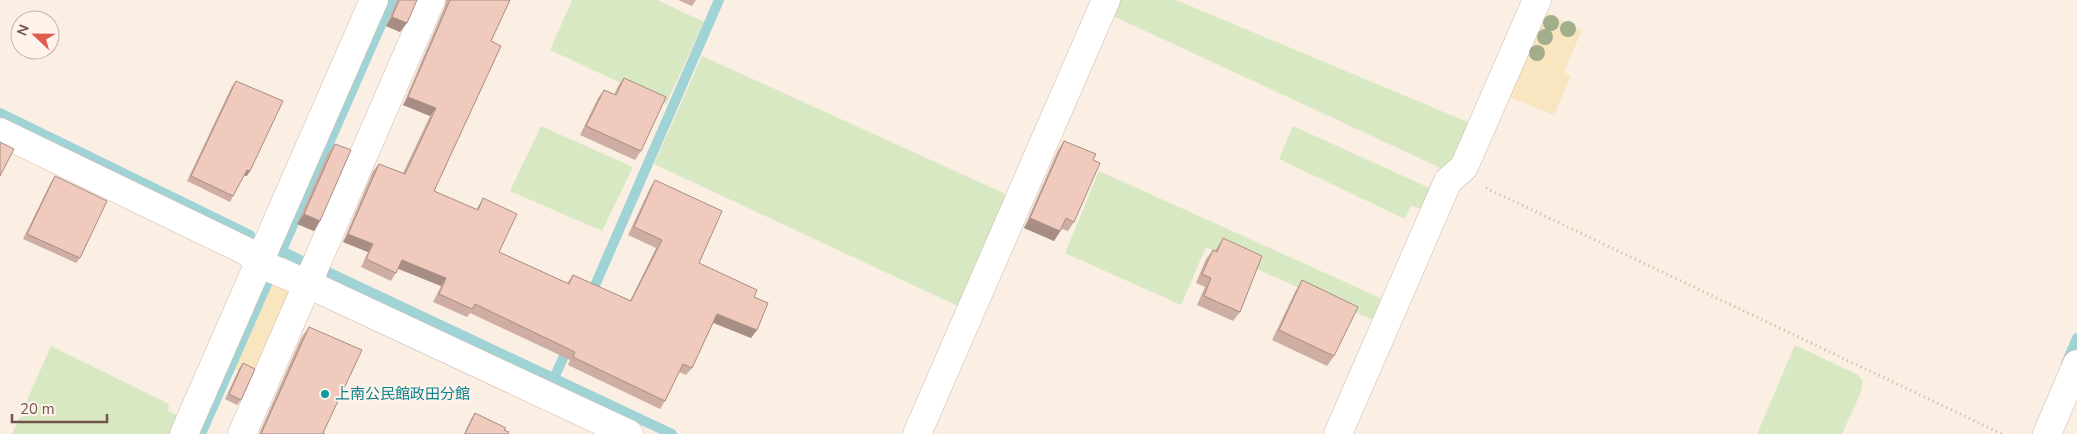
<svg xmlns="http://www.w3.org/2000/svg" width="2077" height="434" font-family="'Nunito Sans','Noto Sans JP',sans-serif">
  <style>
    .green { fill: #d7e8c3 }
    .sand { fill: #f9e5c0 }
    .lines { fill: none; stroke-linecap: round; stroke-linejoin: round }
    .stream { stroke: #a0d3d5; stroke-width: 10 }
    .street-casing { stroke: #ceb8ae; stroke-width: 29 }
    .path { stroke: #d4ada0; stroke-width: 3; stroke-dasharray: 1 4; stroke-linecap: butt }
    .street { stroke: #fff; stroke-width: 28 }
    .tree { fill: #a2ae8b }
    .wall { fill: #ceaea3 }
    .shaded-wall { fill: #a78d84 }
    .building { fill: #efcabd; stroke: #a78d84 }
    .culture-dot { fill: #0f9aa8; stroke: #fef3ea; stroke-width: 2 }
    .labels { text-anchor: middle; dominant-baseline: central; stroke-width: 4; stroke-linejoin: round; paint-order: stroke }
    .culture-label { font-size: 15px; fill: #0d838f; stroke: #fef3ea; text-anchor: start }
  </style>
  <rect width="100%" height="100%" fill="#fbefe4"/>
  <g class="green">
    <path d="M 572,0 L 657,0 L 704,22 L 666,104 L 550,50 Z"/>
    <path d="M 1120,0 L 1176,0 L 1470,123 L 1447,171 L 1113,16 Z"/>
    <path d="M 702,56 L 1012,197 L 962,308 L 654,164 Z"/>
    <path d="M 541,126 L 633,167 L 602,231 L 510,191 Z"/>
    <path d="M 1293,126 L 1434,190 L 1426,210 L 1411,206 L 1405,219 L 1279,159 Z"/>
    <path d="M 1099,171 L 1387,301 L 1378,322 L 1206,247 L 1181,305 L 1065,253 Z"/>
    <path d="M 1795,345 L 1858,375 L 1863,381 L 1861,392 L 1842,434 L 1757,434 Z"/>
    <path d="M 51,346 L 169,404 L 168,411 L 179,416 L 171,434 L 12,434 Z"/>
  </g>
  <g class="sand">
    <path d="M 1543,11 L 1582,30 L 1564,72 L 1571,76 L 1554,115 L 1507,96 Z"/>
    <path d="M 273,282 L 295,292 L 257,379 L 234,369 Z"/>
  </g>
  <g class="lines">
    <g class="stream">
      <path d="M 0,113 L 250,235"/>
      <path d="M 278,249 L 304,262"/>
      <path d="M 328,272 L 672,434"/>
      <path d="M 590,297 L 719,0"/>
      <path d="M 2066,364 L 2077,338"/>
      <path d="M 554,378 L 569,345"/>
      <path d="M 201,434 L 392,0"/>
    </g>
    <defs>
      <g id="street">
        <path d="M 0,132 L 246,251 L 270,268 L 308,284 L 629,434"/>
        <path d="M 184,434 L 374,0"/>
        <path d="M 242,434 L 431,0"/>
        <path d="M 917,434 L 1106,0"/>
        <path d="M 1338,434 L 1448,181 L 1464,167 L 1537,0"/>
        <path d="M 2047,434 L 2077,364"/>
      </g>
    </defs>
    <use href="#street" class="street-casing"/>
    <path class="path" d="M 1486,188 L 2002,434"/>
    <use href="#street" class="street"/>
  </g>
  <g class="tree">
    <circle cx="1551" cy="23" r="8"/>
    <circle cx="1568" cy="29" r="8"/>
    <circle cx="1545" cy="37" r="8"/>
    <circle cx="1537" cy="53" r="8"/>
  </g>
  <g class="wall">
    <path d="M 397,0 L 417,0 L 400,32 L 386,26 Z"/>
    <path d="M 446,0 L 510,0 L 491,41 L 434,191 L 476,210 L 483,198 L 499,252 L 567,283 L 573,275 L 630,301 L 656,248 L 628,235 L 650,188 L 655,180 L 699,263 L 754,297 L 757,330 L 751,338 L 713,323 L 692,368 L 686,375 L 679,372 L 665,401 L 660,409 L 568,365 L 570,360 L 470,313 L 467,317 L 433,302 L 441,286 L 398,269 L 391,281 L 361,267 L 368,252 L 343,242 L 373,171 L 379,164 L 403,173 L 430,116 L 403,105 L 445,6 Z"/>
    <path d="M 678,0 L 696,0 L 692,6 Z"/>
    <path d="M 624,78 L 641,151 L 635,160 L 580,135 L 598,98 L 604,90 L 614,95 L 618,86 Z"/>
    <path d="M 236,81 L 247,176 L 244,175 L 233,196 L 230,202 L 187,181 L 232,86 Z"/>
    <path d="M 1064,141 L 1093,160 L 1074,222 L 1068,231 L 1062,229 L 1054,241 L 1024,228 L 1058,150 Z"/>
    <path d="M 335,144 L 320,221 L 314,231 L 297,224 L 328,153 Z"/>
    <path d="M 55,176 L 80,258 L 76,263 L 23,239 L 51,182 Z"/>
    <path d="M 1223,238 L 1240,312 L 1233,321 L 1197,305 L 1205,287 L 1196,283 L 1206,259 L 1213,250 L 1215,251 Z"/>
    <path d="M 1302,280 L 1334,356 L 1327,366 L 1272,340 L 1296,290 Z"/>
    <path d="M 309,327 L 323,433 L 325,434 L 259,434 L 301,338 Z"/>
    <path d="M 243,363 L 241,400 L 237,405 L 225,399 L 239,369 Z"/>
    <path d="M 475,413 L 504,430 L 508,434 L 464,434 L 471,419 Z"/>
  </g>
  <g class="shaded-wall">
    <path d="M 392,17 L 407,23 L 400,32 L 386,26 Z"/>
    <path d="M 408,97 L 436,108 L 430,116 L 403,105 Z"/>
    <path d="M 247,170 L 250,171 L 247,176 L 243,175 Z"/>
    <path d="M 304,214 L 320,221 L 314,231 L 297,224 Z"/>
    <path d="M 1030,218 L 1060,231 L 1054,241 L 1024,228 Z"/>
    <path d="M 348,234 L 373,244 L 368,252 L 343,242 Z"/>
    <path d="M 402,260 L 446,278 L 441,286 L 397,268 Z"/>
    <path d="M 717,314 L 757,330 L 751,338 L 712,322 Z"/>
  </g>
  <g class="building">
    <path d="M 399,0 L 417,0 L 407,23 L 392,17 Z"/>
    <path d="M 450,0 L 510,0 L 491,41 L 501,46 L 434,191 L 478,210 L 483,198 L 517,214 L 499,252 L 569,284 L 573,275 L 631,301 L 662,240 L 634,227 L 655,180 L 722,211 L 699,263 L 757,290 L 754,297 L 768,303 L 757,330 L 717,314 L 692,368 L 683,364 L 665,401 L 573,357 L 575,352 L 475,304 L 472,309 L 439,294 L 446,278 L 402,260 L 396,273 L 366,259 L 373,244 L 348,234 L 379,164 L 405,174 L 436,108 L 408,97 Z"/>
    <path d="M 624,78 L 666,97 L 641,151 L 586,126 L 604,90 L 616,95 Z"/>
    <path d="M 236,81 L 283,101 L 250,171 L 247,170 L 233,196 L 191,176 Z"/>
    <path d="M 1064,141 L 1096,154 L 1093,160 L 1100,163 L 1074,222 L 1066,218 L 1060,231 L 1030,218 Z"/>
    <path d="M 0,142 L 14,149 L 0,176 Z"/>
    <path d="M 335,144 L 351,150 L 320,221 L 304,214 Z"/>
    <path d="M 55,176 L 107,201 L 80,258 L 27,234 Z"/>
    <path d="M 1223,238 L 1262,256 L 1240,312 L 1204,296 L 1211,278 L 1202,274 L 1213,250 L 1217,252 Z"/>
    <path d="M 1302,280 L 1358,307 L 1334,356 L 1279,330 Z"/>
    <path d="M 309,327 L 362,350 L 323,433 L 325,434 L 261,434 Z"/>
    <path d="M 243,363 L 255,369 L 241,400 L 229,394 Z"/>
    <path d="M 475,413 L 506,428 L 504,430 L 509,432 L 508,434 L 465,434 Z"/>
  </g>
  <circle class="culture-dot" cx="325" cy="394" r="5"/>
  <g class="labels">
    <g class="culture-label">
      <text x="335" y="394">上南公民館政田分館</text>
    </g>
  </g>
  <g transform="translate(35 35) rotate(292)"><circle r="24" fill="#fef3ea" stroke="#c6b3aa"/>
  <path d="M0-4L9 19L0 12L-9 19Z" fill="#df5c4f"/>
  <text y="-8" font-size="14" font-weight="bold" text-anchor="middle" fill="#72544b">N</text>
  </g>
  <path d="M12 414v8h95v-8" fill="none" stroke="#72544b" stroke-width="2.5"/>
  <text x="20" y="414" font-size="15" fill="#72544b" stroke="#fef3ea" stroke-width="4" paint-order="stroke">20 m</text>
</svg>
